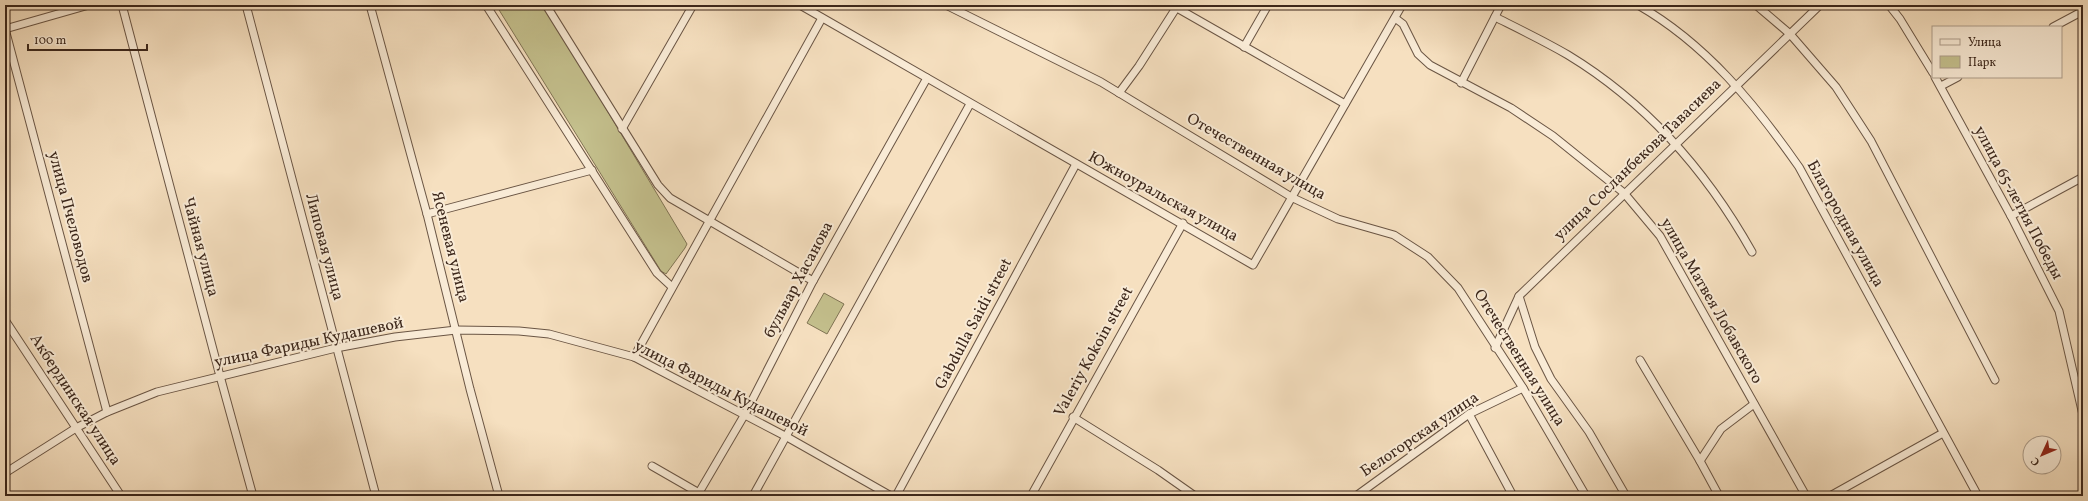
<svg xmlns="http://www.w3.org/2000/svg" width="2088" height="501" font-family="Vollkorn,serif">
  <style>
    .green { fill: #c4c08d; stroke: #807454 }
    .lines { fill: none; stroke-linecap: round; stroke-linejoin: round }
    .street-casing { stroke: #6a5544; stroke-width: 9 }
    .street { stroke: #f9ebd6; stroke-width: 7 }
    .labels { text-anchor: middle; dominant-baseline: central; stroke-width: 4; stroke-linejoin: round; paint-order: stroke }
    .street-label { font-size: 16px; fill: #3c271b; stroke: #f9ebd6 }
  </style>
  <rect width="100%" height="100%" fill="#f6e0c0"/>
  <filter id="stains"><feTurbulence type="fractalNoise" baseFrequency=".005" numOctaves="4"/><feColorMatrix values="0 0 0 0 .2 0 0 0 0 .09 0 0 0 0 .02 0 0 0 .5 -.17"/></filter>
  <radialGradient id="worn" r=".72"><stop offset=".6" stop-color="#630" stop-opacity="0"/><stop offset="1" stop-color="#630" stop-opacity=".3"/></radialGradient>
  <g class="green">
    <path d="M 496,5 L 544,5 L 687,244 L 685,248 L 666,274 L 661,271 Z"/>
    <path d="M 824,293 L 844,304 L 827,334 L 807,323 Z"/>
  </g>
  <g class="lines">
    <defs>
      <g id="street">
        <path d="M 122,5 L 220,376 L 253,496"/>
        <path d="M 246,5 L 376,496"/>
        <path d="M 370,5 L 427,214 L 470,389 L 499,496"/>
        <path d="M 486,5 L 657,273 L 672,287"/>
        <path d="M 546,5 L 658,185 L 670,198 L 813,281"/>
        <path d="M 800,5 L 1253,265 L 1402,5"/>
        <path d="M 946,5 L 1101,82 L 1293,198 L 1338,219 L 1394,235 L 1428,257 L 1458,288 L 1523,388 L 1586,496"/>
        <path d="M 1638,5 C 1706,44 1755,104 1799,167 L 1978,496"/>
        <path d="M 1756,5 L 1790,34 L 1836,87 L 1871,141 L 1995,380"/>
        <path d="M 1889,5 L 1900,19 L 1933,73"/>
        <path d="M 1177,8 L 1345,104"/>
        <path d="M 1495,17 C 1519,29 1544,41 1568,55 C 1647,103 1707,172 1752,252"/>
        <path d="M 1395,18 L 1403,24 L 1418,54 L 1430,65 L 1511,108 L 1553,136 L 1624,193 L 1660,236 L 1806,496"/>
        <path d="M 2053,27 L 2083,11"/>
        <path d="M 5,29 L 107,412"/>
        <path d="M 5,29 L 89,5"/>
        <path d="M 1244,47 L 1268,5"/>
        <path d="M 1935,77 L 2011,216 L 2059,311 L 2083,415"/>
        <path d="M 1461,83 L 1501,5"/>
        <path d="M 1941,86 L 1958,77"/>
        <path d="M 1119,93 L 1139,66 L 1178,5"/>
        <path d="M 622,129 L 693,5"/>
        <path d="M 427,214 L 592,170"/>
        <path d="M 2011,216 L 2083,177"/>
        <path d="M 1519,296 L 1535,347 L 1551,379 L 1589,432 L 1626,496"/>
        <path d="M 5,320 L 121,496"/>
        <path d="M 1495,348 L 1519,296 L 1820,5"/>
        <path d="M 634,357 L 822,18"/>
        <path d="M 1640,360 L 1700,461"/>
        <path d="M 1469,414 L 1513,496"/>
        <path d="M 1073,417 L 1158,470 L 1195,496"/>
        <path d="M 652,466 L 699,493"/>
        <path d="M 5,473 L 76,428 L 107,412 L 157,392 L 336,348 L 395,337 L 456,330 L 519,331 L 549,334 L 634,357 L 787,437 L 891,496"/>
        <path d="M 697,496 L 745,414 L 813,281 L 927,78"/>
        <path d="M 753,496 L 970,104"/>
        <path d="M 896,496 L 1076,164"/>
        <path d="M 1031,496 L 1183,223"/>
        <path d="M 1356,496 L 1469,414 L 1523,388"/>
        <path d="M 1719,496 L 1700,461 L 1721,429 L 1754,404"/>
        <path d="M 1830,496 L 1943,433"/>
      </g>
    </defs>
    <use href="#street" class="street-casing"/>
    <use href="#street" class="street"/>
  </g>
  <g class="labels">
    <g class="street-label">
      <text transform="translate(1256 157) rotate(30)">Отечественная улица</text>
      <text transform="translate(1638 160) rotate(-44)">улица Сосланбекова Тавасиева</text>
      <text transform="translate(1163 197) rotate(29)">Южноуральская улица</text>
      <text transform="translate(2018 203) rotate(62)">улица 65-летия Победы</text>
      <text transform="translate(70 217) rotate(75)">улица Пчеловодов</text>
      <text transform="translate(1845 224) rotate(61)">Благородная улица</text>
      <text transform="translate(200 247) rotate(75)">Чайная улица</text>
      <text transform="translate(324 247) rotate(75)">Липовая улица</text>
      <text transform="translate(450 247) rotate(76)">Ясеневая улица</text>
      <text transform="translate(799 280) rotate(-62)">бульвар Хасанова</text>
      <text transform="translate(1711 301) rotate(60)">улица Матвея Лобавского</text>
      <text transform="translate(974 324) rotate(-62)">Gabdulla Saidi street</text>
      <text transform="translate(309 343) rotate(-12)">улица Фариды Кудашевой</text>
      <text transform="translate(1094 352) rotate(-61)">Valeriy Kokoin street</text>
      <text transform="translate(1519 358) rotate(58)">Отечественная улица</text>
      <text transform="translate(721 389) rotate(27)">улица Фариды Кудашевой</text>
      <text transform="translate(75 400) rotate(57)">Акбердинская улица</text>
      <text transform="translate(1420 435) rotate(-34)">Белогорская улица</text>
    </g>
  </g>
  <rect width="2088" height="501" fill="none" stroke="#f6e0c0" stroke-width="20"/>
  <rect x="6" y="6" width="2076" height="489" fill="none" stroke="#3c271b" stroke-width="2"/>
  <rect x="10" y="10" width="2068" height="481" fill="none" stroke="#3c271b"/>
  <rect x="1932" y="26" width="130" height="52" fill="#f9ebd6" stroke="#ad9d8b"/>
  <rect x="1940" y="39" width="20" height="6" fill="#f9ebd6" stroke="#ad9d8b"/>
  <text x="1968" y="46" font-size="12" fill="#3c271b">Улица</text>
  <rect x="1940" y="56" width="20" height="12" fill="#c4c08d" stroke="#ad9d8b"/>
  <text x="1968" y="66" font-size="12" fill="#3c271b">Парк</text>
  <g transform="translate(2042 455) rotate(226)"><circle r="19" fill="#f9ebd6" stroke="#ad9d8b"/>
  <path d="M0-3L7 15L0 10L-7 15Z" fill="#8f2418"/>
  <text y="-6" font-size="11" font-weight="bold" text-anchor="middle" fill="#3c271b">С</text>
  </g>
  <path d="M28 44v6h119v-6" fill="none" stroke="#3c271b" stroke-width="2"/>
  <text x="34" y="44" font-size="12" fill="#3c271b" stroke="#f9ebd6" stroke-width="3" paint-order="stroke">100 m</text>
  <rect width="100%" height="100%" filter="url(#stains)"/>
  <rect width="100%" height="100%" fill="url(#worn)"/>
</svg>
